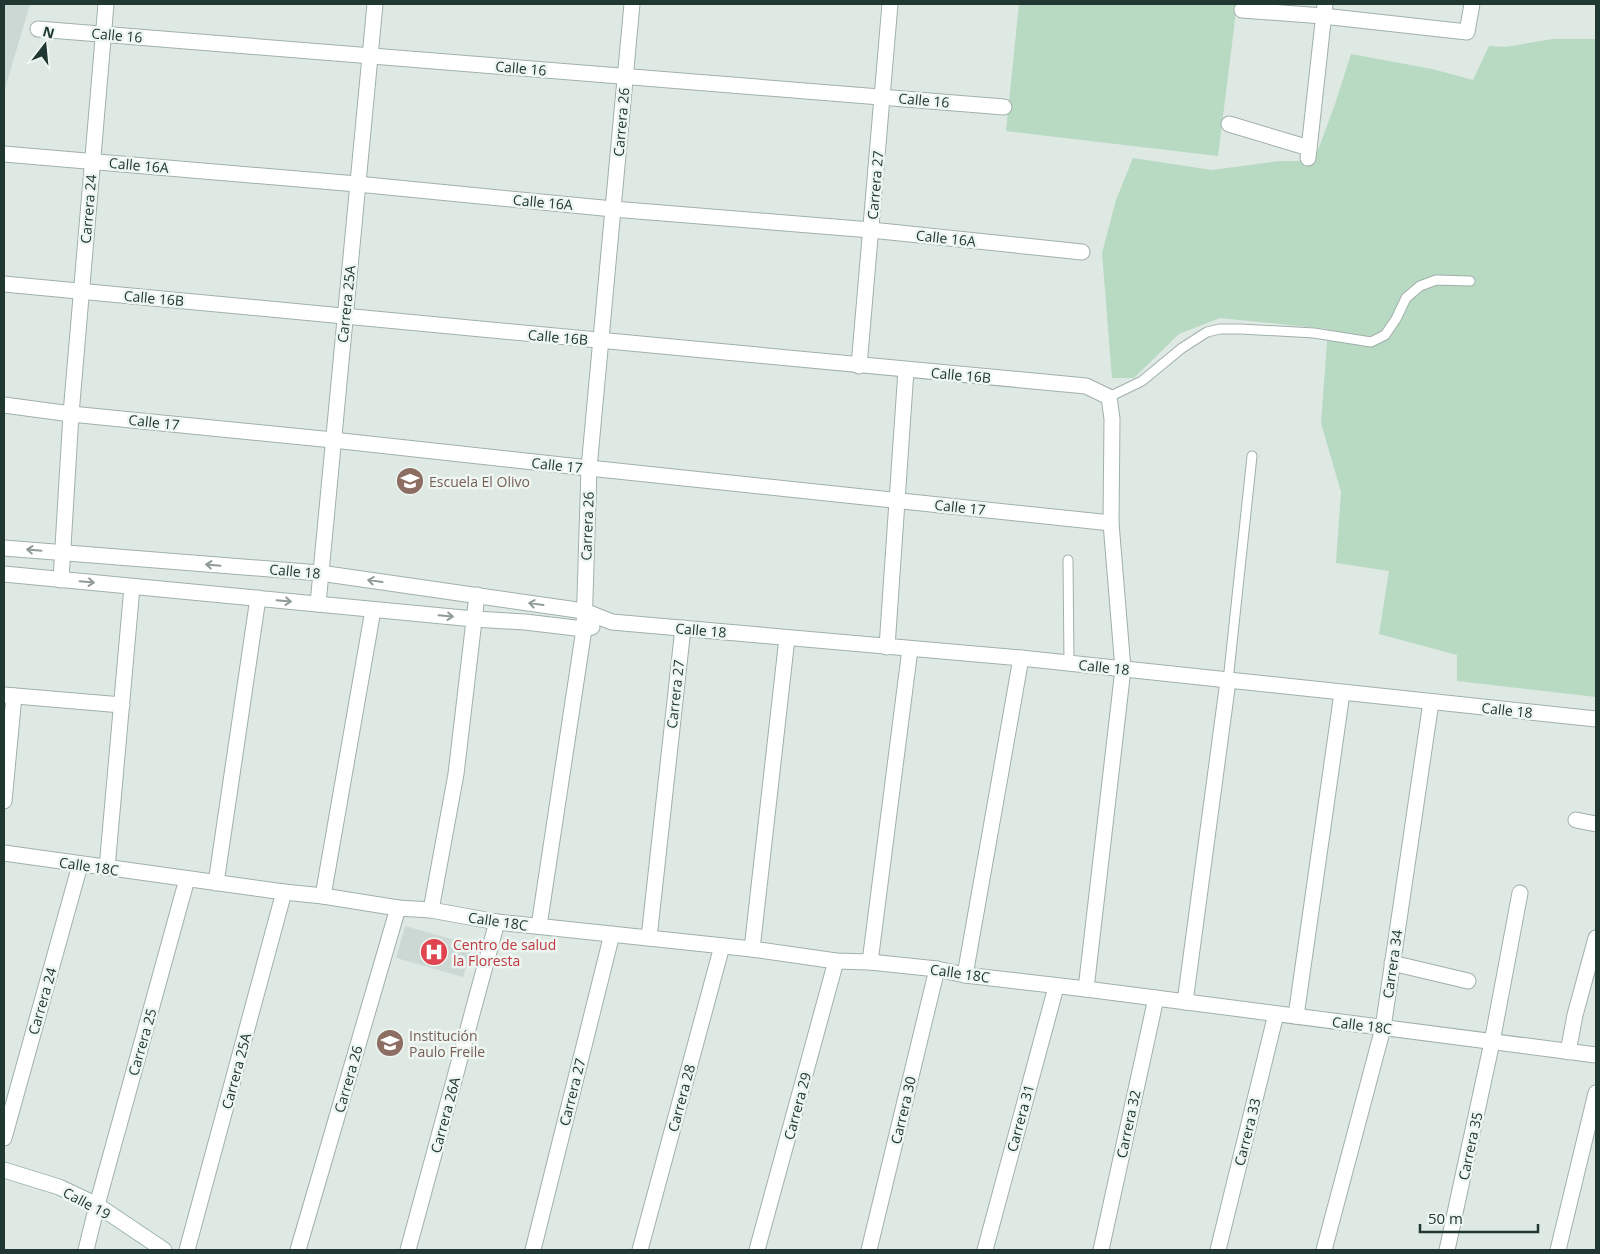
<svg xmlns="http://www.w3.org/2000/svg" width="1600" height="1254" font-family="'Open Sans',sans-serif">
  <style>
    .built { fill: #ccd8d3 }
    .green { fill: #b8d9c2 }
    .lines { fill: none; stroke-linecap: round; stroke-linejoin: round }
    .lane-casing { stroke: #a1b0ab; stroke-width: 11 }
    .street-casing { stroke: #a1b0ab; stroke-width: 17 }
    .secondary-casing { stroke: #9eb4ad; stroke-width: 17 }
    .lane { stroke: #fff; stroke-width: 9 }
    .street { stroke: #fff; stroke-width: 15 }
    .secondary { stroke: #fff; stroke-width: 15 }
    .oneway { stroke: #909b98 }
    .labels { text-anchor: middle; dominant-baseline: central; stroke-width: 5; stroke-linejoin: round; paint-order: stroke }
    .street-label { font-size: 14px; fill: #203732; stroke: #eef6f2 }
    .education-label { font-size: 14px; fill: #785e54; stroke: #eef6f2; text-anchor: start }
    .health-label { font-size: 14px; fill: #be3a42; stroke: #eef6f2; text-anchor: start }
  </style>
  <rect width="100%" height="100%" fill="#dee9e4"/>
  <g class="built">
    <path d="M 4,4 L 30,4 L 4,92 Z"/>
    <path d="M 405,926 L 473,945 L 463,977 L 396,958 Z"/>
  </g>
  <g class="green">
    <path d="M 1019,4 L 1237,4 L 1218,156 L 1006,131 Z"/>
    <path d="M 1552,39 L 1596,39 L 1596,697 L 1457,681 L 1457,655 L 1379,634 L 1389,571 L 1336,563 L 1341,492 L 1321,423 L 1328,329 L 1220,318 L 1179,334 L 1134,378 L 1112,378 L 1102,253 L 1116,200 L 1133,158 L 1212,170 L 1280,161 L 1314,161 L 1335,104 L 1351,54 L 1432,69 L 1473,80 L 1489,46 L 1505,47 Z"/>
  </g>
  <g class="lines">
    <defs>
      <g id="lane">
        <path d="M 1109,397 L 1142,381 L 1182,348 L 1207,332 L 1220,329 L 1241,329 L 1314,333 L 1371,342 L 1385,335 L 1396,319 L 1406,298 L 1420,286 L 1436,280 L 1470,281"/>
        <path d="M 1068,560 L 1069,664"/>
        <path d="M 1228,681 L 1252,456"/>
      </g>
      <g id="street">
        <path d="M 1242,10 L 1323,16 L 1467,32 L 1472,4"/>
        <path d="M 38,29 L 1004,107"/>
        <path d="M 1229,124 L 1309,148"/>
        <path d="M 4,154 L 357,184 L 613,209 L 871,230 L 1082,252"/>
        <path d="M 1308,158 L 1325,4"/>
        <path d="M 4,284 L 1086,386 L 1109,397 L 1112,419 L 1111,523 L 1123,669 L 1086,989"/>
        <path d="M 859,366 L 890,4"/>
        <path d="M 4,405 L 71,414 L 333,440 L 589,468 L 1111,523"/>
        <path d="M 4,548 L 320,573 L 584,611 L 612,622 L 1021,658 L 1596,719"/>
        <path d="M 4,574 L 474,619 L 525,622 L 584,629 L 592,627"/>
        <path d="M 61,580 L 71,414 L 106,4"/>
        <path d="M 318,604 L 375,4"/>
        <path d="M 887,647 L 906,370"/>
        <path d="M 4,695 L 122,705"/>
        <path d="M 4,801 L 14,696"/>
        <path d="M 1576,820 L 1596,824"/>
        <path d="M 4,853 L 284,892 L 323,896 L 398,908 L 431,910 L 497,922 L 752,949 L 836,961 L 870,962 L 937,969 L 965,975 L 1086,989 L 1596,1055"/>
        <path d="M 107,868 L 132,587"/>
        <path d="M 216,883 L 258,598"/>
        <path d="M 323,896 L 373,610"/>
        <path d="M 431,910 L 456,774 L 477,595"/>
        <path d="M 539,926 L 584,629 L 589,468 L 632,4"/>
        <path d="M 649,938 L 683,628"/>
        <path d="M 752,949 L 787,638"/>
        <path d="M 870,962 L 910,649"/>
        <path d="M 1392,963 L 1468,981"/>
        <path d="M 965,975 L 1021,658"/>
        <path d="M 1185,1002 L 1228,681"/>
        <path d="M 1296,1016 L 1342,693"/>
        <path d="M 1568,1052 L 1575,1015 L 1596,938"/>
        <path d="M 4,1138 L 80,865"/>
        <path d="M 86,1250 L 97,1205 L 187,879"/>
        <path d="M 187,1250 L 284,892"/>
        <path d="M 298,1250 L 398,908"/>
        <path d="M 408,1250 L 497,922"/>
        <path d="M 533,1250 L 612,934"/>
        <path d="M 640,1250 L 722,946"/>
        <path d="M 757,1250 L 836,961"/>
        <path d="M 869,1250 L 937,969"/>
        <path d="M 985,1250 L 1056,987"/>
        <path d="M 1101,1250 L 1156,998"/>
        <path d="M 1218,1250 L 1276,1014"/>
        <path d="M 1324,1250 L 1383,1028 L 1431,702"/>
        <path d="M 1447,1250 L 1492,1042 L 1520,893"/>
        <path d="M 1558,1250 L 1596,1093"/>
      </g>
      <path id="secondary" d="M 4,1170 L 59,1187 L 97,1205 L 164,1250"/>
    </defs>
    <use href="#lane" class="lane-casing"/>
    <use href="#street" class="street-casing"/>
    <use href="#secondary" class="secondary-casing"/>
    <use href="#lane" class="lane"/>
    <use href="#street" class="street"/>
    <use href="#secondary" class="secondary"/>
  </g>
  <defs><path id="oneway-shaft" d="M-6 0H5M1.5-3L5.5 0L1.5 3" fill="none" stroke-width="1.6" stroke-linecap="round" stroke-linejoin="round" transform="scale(1.25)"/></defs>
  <g class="oneway">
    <use href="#oneway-shaft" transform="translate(34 550) rotate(-175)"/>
    <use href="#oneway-shaft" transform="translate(213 565) rotate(-175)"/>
    <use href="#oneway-shaft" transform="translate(375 581) rotate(-172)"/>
    <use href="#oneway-shaft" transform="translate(87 582) rotate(5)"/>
    <use href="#oneway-shaft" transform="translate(284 601) rotate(5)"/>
    <use href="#oneway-shaft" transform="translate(536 604) rotate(-172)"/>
    <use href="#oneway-shaft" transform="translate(446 616) rotate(5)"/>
  </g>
  <defs>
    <symbol id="school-disc" viewBox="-11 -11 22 22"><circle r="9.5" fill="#8d6e63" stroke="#eef6f2"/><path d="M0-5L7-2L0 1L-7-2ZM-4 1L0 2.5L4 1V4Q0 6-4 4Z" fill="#fff"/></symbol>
    <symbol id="hospital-disc" viewBox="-11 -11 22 22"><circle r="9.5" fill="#e0444e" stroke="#eef6f2"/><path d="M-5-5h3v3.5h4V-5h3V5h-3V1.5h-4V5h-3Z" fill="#fff"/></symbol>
  </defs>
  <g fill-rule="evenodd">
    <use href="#school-disc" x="394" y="465" width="32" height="32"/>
    <use href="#hospital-disc" x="418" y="936" width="32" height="32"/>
    <use href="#school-disc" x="374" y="1027" width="32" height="32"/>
  </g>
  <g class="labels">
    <g class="street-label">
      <text transform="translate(117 35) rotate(5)">Calle 16</text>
      <text transform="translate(521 68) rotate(5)">Calle 16</text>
      <text transform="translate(924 100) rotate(5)">Calle 16</text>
      <text transform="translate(621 122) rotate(-85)">Carrera 26</text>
      <text transform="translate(139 165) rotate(5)">Calle 16A</text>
      <text transform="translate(875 185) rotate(-85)">Carrera 27</text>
      <text transform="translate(543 202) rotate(5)">Calle 16A</text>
      <text transform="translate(88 209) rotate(-85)">Carrera 24</text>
      <text transform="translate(946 238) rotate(6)">Calle 16A</text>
      <text transform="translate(154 298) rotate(5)">Calle 16B</text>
      <text transform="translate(346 304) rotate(-84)">Carrera 25A</text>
      <text transform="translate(558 337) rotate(5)">Calle 16B</text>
      <text transform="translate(961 375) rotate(5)">Calle 16B</text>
      <text transform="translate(154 422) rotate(6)">Calle 17</text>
      <text transform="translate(557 465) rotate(6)">Calle 17</text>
      <text transform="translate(960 507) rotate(6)">Calle 17</text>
      <text transform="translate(587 526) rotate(-88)">Carrera 26</text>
      <text transform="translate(295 571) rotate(5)">Calle 18</text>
      <text transform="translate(701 630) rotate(5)">Calle 18</text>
      <text transform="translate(1104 667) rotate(6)">Calle 18</text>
      <text transform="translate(675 694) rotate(-84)">Carrera 27</text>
      <text transform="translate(1507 710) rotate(6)">Calle 18</text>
      <text transform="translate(89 866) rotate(8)">Calle 18C</text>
      <text transform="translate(498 921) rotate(8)">Calle 18C</text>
      <text transform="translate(1392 964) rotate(-82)">Carrera 34</text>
      <text transform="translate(960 973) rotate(8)">Calle 18C</text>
      <text transform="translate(42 1001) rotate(-74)">Carrera 24</text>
      <text transform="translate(1362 1025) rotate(7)">Calle 18C</text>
      <text transform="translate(142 1042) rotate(-74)">Carrera 25</text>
      <text transform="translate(236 1071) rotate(-75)">Carrera 25A</text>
      <text transform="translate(348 1079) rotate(-74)">Carrera 26</text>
      <text transform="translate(572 1092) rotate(-76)">Carrera 27</text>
      <text transform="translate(681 1098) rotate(-75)">Carrera 28</text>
      <text transform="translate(797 1106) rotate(-75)">Carrera 29</text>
      <text transform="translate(903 1110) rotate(-77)">Carrera 30</text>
      <text transform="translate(445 1115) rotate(-75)">Carrera 26A</text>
      <text transform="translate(1020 1118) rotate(-75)">Carrera 31</text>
      <text transform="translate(1128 1124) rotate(-78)">Carrera 32</text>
      <text transform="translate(1247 1132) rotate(-76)">Carrera 33</text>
      <text transform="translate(1470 1146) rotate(-78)">Carrera 35</text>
      <text transform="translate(87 1203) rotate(28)">Calle 19</text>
    </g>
    <g class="education-label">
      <text x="429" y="481">Escuela El Olivo</text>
      <text x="409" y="1035">Institución<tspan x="409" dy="16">Paulo Freile</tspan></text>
    </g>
    <g class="health-label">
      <text x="453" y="944">Centro de salud<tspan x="453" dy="16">la Floresta</tspan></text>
    </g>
  </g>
  <rect width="1600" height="1254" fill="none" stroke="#203732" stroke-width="10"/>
  <g transform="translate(45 45) rotate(16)" stroke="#eef6f2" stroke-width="4" paint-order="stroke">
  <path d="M0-4L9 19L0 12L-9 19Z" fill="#203732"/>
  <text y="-8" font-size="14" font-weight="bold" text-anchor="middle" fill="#203732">N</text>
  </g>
  <path d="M1420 1224v8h118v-8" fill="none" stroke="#203732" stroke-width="2.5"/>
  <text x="1428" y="1224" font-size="15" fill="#203732" stroke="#eef6f2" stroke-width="4" paint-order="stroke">50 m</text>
</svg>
